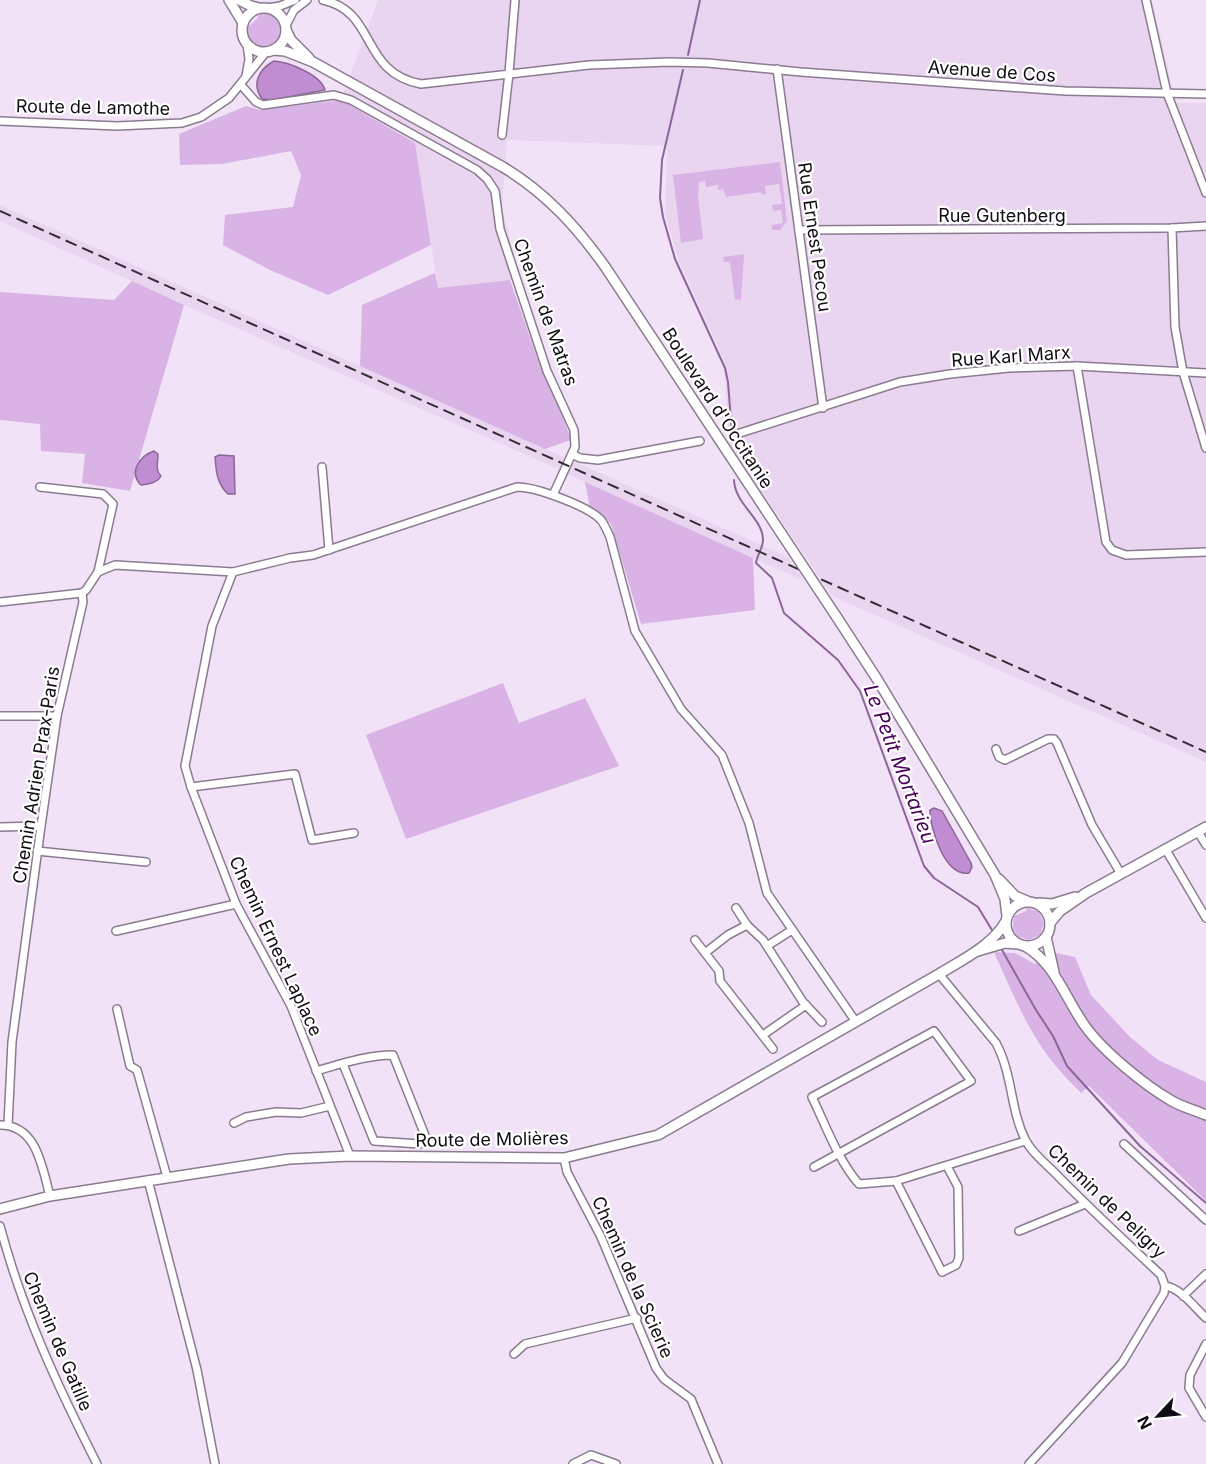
<svg xmlns="http://www.w3.org/2000/svg" width="1206" height="1464" font-family="Inter,sans-serif">
  <style>
    .built { fill: #ead5f0 }
    .green { fill: #d9b3e5 }
    .water { fill: #c18dd2; stroke: #8c6699; stroke-width: 1.5 }
    .lines { fill: none; stroke-linecap: round; stroke-linejoin: round }
    .stream { stroke: #8c6699; stroke-width: 2 }
    .minor-casing { stroke: #8a7b8f; stroke-width: 10 }
    .major-casing { stroke: #8a7b8f; stroke-width: 12 }
    .minor { stroke: #fff; stroke-width: 7 }
    .major { stroke: #fff; stroke-width: 9 }
    .rail { stroke: #332c35; stroke-width: 2; stroke-dasharray: 12 6; stroke-linecap: butt }
    .major-bridge-casing { stroke: #8a7b8f; stroke-width: 12; stroke-linecap: butt }
    .major-bridge { stroke: #fff; stroke-width: 9 }
    .labels { text-anchor: middle; dominant-baseline: central; stroke-width: 4.5; stroke-linejoin: round; paint-order: stroke }
    .street-label { font-size: 18px; fill: #110c13; stroke: #fff }
    .water-label { font-size: 20px; font-style: italic; fill: #480159; stroke: #fff }
  </style>
  <rect width="100%" height="100%" fill="#f2e2f7"/>
  <g class="built">
    <path d="M 378,0 L 1152,0 L 1176,103 L 1206,103 L 1206,762 L 832,596 L 729,443 L 724,360 L 679,262 L 665,214 L 667,146 L 507,140 L 502,208 L 520,279 L 438,288 L 415,143 L 341,100 Z"/>
    <path d="M 0,205 L 566,458 L 561,470 L 184,305 L 0,221 Z"/>
    <path d="M 573,461 L 788,557 L 804,581 L 567,474 Z"/>
  </g>
  <g class="green">
    <path d="M 260,13 C 267,13 273,13 277,19 C 296,43 246,63 247,26 C 251,26 259,17 260,13 Z"/>
    <path d="M 341,100 L 415,143 L 431,245 L 328,295 L 272,271 L 223,245 L 225,215 L 293,207 L 301,175 L 291,151 L 222,164 L 180,165 L 179,134 L 246,106 L 260,110 Z"/>
    <path d="M 780,162 L 787,221 L 780,230 L 772,230 L 772,225 L 783,223 L 781,210 L 773,211 L 772,205 L 782,204 L 779,184 L 765,186 L 766,194 L 761,194 L 761,192 L 726,197 L 723,189 L 718,190 L 718,185 L 706,187 L 705,181 L 699,182 L 698,196 L 703,239 L 681,243 L 673,175 Z"/>
    <path d="M 744,254 L 741,300 L 735,299 L 730,262 L 724,262 L 723,257 Z"/>
    <path d="M 435,273 L 438,288 L 510,280 L 540,366 L 562,414 L 571,440 L 545,449 L 360,366 L 362,305 Z"/>
    <path d="M 132,281 L 184,305 L 130,491 L 82,483 L 85,454 L 41,451 L 40,424 L 0,420 L 0,292 L 114,300 Z"/>
    <path d="M 585,482 L 753,558 L 755,610 L 641,624 L 611,524 L 603,516 L 590,508 Z"/>
    <path d="M 503,683 L 519,723 L 585,698 L 619,766 L 406,839 L 366,735 Z"/>
    <path d="M 1027,908 L 1039,912 L 1044,923 L 1040,935 L 1029,940 L 1017,936 L 1013,929 L 1014,916 L 1026,911 Z"/>
    <path d="M 994,952 L 1015,953 L 1035,964 L 1056,953 L 1075,957 L 1091,995 L 1130,1037 L 1158,1060 L 1206,1082 L 1206,1201 L 1089,1086 L 1081,1093 C 1066,1078 1050,1061 1039,1043 C 1021,1015 1008,983 994,952 Z"/>
  </g>
  <g class="water">
    <path d="M 274,61 C 289,62 321,75 325,90 L 272,100 L 262,99 C 251,84 259,69 274,61 Z"/>
    <path d="M 154,451 L 158,454 C 158,462 155,471 161,476 C 157,483 149,484 141,485 C 128,472 140,456 154,451 Z"/>
    <path d="M 219,455 L 234,456 L 235,494 L 228,494 C 217,484 216,471 215,457 Z"/>
    <path d="M 934,808 L 942,811 L 946,818 L 971,863 L 972,867 L 969,873 C 945,877 930,829 930,810 Z"/>
  </g>
  <g class="lines">
    <g class="stream">
      <path d="M 688,55 L 700,0"/>
      <path d="M 683,70 L 662,160 L 660,198 L 663,217 L 675,259 L 725,368 L 728,382 L 732,434"/>
      <path d="M 734,480 C 735,505 763,518 763,540 C 763,548 757,555 756,563 L 772,578 L 784,613 L 838,660 L 860,691 L 924,866 L 934,878 L 978,907 L 992,930"/>
      <path d="M 1002,950 L 1036,1010 L 1053,1036 L 1067,1066 L 1140,1146 L 1206,1203"/>
    </g>
    <defs>
      <g id="minor">
        <path d="M 323,0 C 378,12 359,72 421,84 L 589,65 L 669,62 L 708,63 L 801,72 L 1065,91 L 1206,94"/>
        <path d="M 1146,0 L 1167,93 L 1206,193"/>
        <path d="M 268,8 L 280,6 L 295,0"/>
        <path d="M 286,25 L 294,10 L 307,0"/>
        <path d="M 777,69 L 823,408"/>
        <path d="M 246,76 L 249,59 L 247,44"/>
        <path d="M 241,85 L 256,102 L 263,105 L 334,95 L 351,100 L 477,170 L 487,179 L 495,191 L 500,229 L 547,371 L 574,430 L 575,447 L 553,495"/>
        <path d="M 0,121 L 117,126 L 182,123 L 201,117 L 229,98 L 266,52"/>
        <path d="M 502,135 L 509,73 L 515,0"/>
        <path d="M 1172,228 L 1175,327 L 1183,372 L 1206,448"/>
        <path d="M 799,230 L 1172,228 L 1206,226"/>
        <path d="M 1077,366 L 1106,542 L 1112,550 L 1126,555 L 1206,552"/>
        <path d="M 740,433 L 900,382 L 950,374 L 1009,368 L 1077,366 L 1206,373"/>
        <path d="M 572,454 L 580,458 L 598,460 L 700,441"/>
        <path d="M 322,467 L 329,550"/>
        <path d="M 40,487 L 103,494 L 113,504 L 98,572"/>
        <path d="M 233,572 L 212,626 L 185,766 L 191,787 L 236,904 L 291,1006 L 350,1156"/>
        <path d="M 82,593 L 86,590 L 98,572 L 115,565 L 233,572 L 290,558 L 313,555 L 517,487 C 536,487 588,506 601,520 C 605,525 607,531 610,537 L 635,631 L 681,709 L 722,755 L 749,823 L 767,893 L 856,1022"/>
        <path d="M 0,602 L 82,593"/>
        <path d="M 0,716 L 57,716"/>
        <path d="M 996,749 L 999,757 L 1005,760 L 1048,739 L 1054,739 L 1057,743 L 1092,825 L 1121,874"/>
        <path d="M 191,787 L 295,774 L 312,840 L 354,833"/>
        <path d="M 0,827 L 41,826"/>
        <path d="M 1198,832 L 1206,845"/>
        <path d="M 1166,850 L 1206,918"/>
        <path d="M 37,851 L 146,862"/>
        <path d="M 736,908 L 747,925 L 763,940 L 803,1002 L 822,1022"/>
        <path d="M 116,931 L 236,904"/>
        <path d="M 695,940 L 719,971 L 720,981 L 773,1049"/>
        <path d="M 767,946 L 792,930"/>
        <path d="M 705,953 L 728,935 L 747,925"/>
        <path d="M 939,974 L 996,1043 C 1013,1075 1010,1109 1025,1139 C 1031,1152 1045,1163 1055,1173 C 1089,1208 1125,1241 1161,1275 L 1165,1286 L 1164,1293 L 1122,1363 L 1029,1464"/>
        <path d="M 117,1009 L 130,1066 L 137,1070 L 167,1177"/>
        <path d="M 763,1035 L 806,1005"/>
        <path d="M 316,1071 C 341,1064 367,1055 393,1055 L 426,1138 L 420,1144 L 374,1141 L 343,1064"/>
        <path d="M 234,1123 L 246,1117 L 276,1112 L 301,1113 L 330,1106"/>
        <path d="M 0,1125 C 37,1125 42,1167 50,1196"/>
        <path d="M 8,1125 L 12,1042 L 41,826 L 57,716 L 83,602 L 82,593"/>
        <path d="M 1124,1144 L 1206,1220"/>
        <path d="M 564,1158 L 567,1172 L 601,1237 L 656,1368 L 664,1379 L 691,1399 L 718,1464"/>
        <path d="M 814,1167 L 971,1081 L 934,1031 L 812,1097 C 826,1126 838,1160 859,1184 L 896,1181 L 1025,1141"/>
        <path d="M 148,1180 L 197,1370 L 215,1464"/>
        <path d="M 896,1181 L 942,1272 L 956,1265 L 959,1258 L 958,1187 L 947,1166"/>
        <path d="M 0,1226 C 22,1310 58,1387 97,1464"/>
        <path d="M 1019,1231 L 1085,1204"/>
        <path d="M 1165,1286 C 1181,1288 1195,1308 1206,1318"/>
        <path d="M 1183,1296 L 1206,1274"/>
        <path d="M 1206,1344 L 1190,1375 L 1189,1388 L 1206,1417"/>
        <path d="M 514,1354 L 525,1344 L 637,1318"/>
        <path d="M 573,1464 L 591,1455 L 616,1464"/>
      </g>
      <g id="major">
        <path d="M 229,0 L 243,23"/>
        <path d="M 239,0 L 251,6 L 259,8"/>
        <circle cx="264" cy="30" r="22"/>
        <path d="M 286,30 L 291,40 L 309,58"/>
        <path d="M 273,50 L 285,51 L 313,62 L 503,167 C 546,193 577,227 606,268 L 781,533"/>
        <path d="M 836,616 L 877,679 L 995,875 L 1005,899 L 1007,916"/>
        <path d="M 999,879 L 1015,896 L 1027,901"/>
        <circle cx="1028" cy="924" r="22"/>
        <path d="M 1039,903 L 1052,904 L 1075,897"/>
        <path d="M 1050,923 L 1060,911 L 1086,893 L 1206,827"/>
        <path d="M 1046,937 L 1054,972"/>
        <path d="M 1025,946 C 1055,963 1065,998 1085,1026 C 1103,1051 1144,1085 1172,1101 C 1182,1107 1195,1110 1206,1115"/>
        <path d="M 978,951 L 1005,943 L 1017,944"/>
        <path d="M 0,1209 L 50,1196 L 289,1159 L 350,1156 L 564,1158 L 658,1135 L 939,974 C 962,960 993,945 1006,921"/>
      </g>
    </defs>
    <use href="#minor" class="minor-casing"/>
    <use href="#major" class="major-casing"/>
    <use href="#minor" class="minor"/>
    <use href="#major" class="major"/>
    <path class="rail" d="M 0,211 L 1206,752"/>
    <defs>
      <path id="major-bridge" d="M 781,533 L 836,616"/>
    </defs>
    <use href="#major-bridge" class="major-bridge-casing"/>
    <use href="#major-bridge" class="major-bridge"/>
  </g>
  <g class="labels">
    <g class="street-label">
      <text transform="translate(992 71) rotate(4)">Avenue de Cos</text>
      <text transform="translate(93 107) rotate(1)">Route de Lamothe</text>
      <text x="1002" y="215">Rue Gutenberg</text>
      <text transform="translate(815 237) rotate(82)">Rue Ernest Pecou</text>
      <text transform="translate(546 312) rotate(70)">Chemin de Matras</text>
      <text transform="translate(1011 356) rotate(-4)">Rue Karl Marx</text>
      <text transform="translate(718 408) rotate(57)">Boulevard d'Occitanie</text>
      <text transform="translate(36 775) rotate(-81)">Chemin Adrien Prax-Paris</text>
      <text transform="translate(276 946) rotate(65)">Chemin Ernest Laplace</text>
      <text transform="translate(492 1139) rotate(-1)">Route de Molières</text>
      <text transform="translate(1107 1201) rotate(44)">Chemin de Peligry</text>
      <text transform="translate(633 1277) rotate(66)">Chemin de la Scierie</text>
      <text transform="translate(58 1341) rotate(67)">Chemin de Gatille</text>
    </g>
    <g class="water-label">
      <text transform="translate(900 764) rotate(69)">Le Petit Mortarieu</text>
    </g>
  </g>
  <g transform="translate(1158 1416) rotate(244)" stroke="#ffffff" stroke-width="4.5" paint-order="stroke">
  <path d="M0-4.5L10 22L0 15L-10 22Z" fill="#110c13"/>
  <text y="-9" font-size="16" font-weight="bold" text-anchor="middle" fill="#110c13">N</text>
  </g>
</svg>
